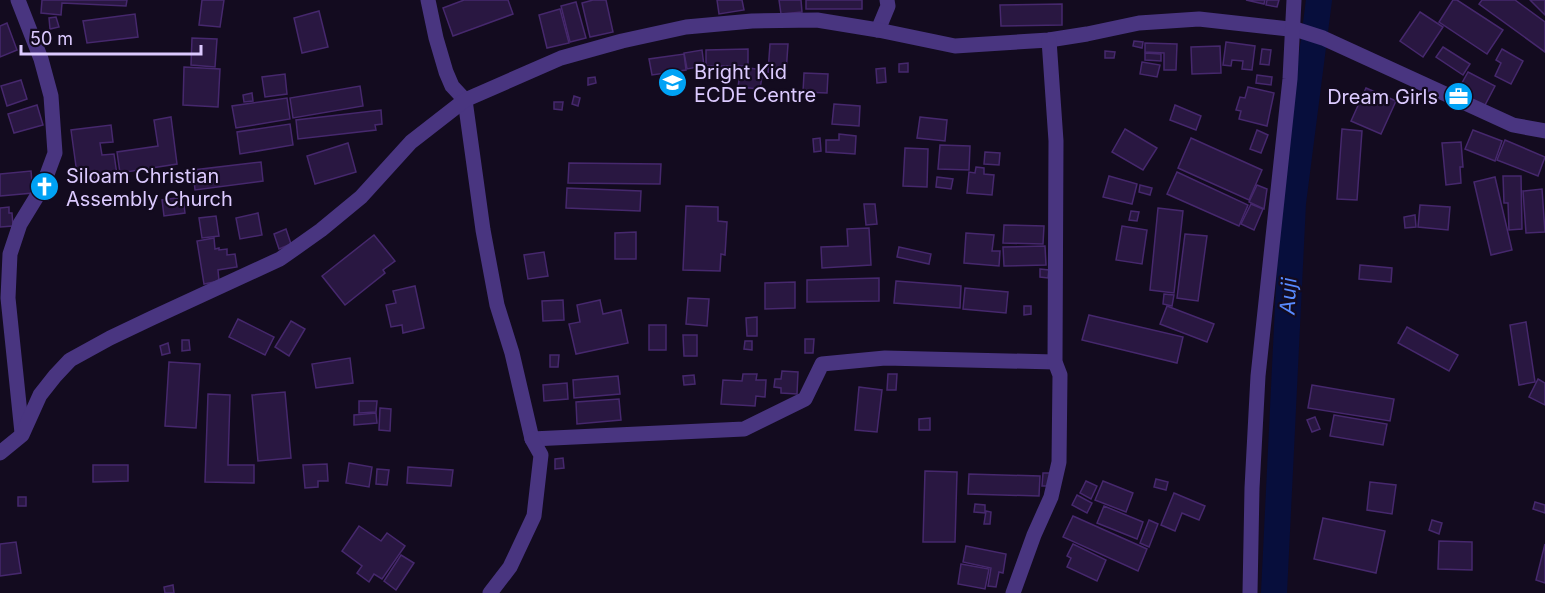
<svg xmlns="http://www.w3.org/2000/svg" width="1545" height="593" font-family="Inter,sans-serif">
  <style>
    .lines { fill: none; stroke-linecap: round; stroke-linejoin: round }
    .canal { stroke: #070e3c; stroke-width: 26 }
    .building { fill: #291741; stroke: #46286d; stroke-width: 1.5 }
    .minor { stroke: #493580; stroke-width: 15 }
    .labels { text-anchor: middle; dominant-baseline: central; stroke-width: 4.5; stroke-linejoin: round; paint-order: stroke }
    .poi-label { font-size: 20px; fill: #dccaff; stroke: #130b1f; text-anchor: start }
    .water-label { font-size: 21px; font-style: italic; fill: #588aff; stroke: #130b1f }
  </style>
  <rect width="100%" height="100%" fill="#130b1f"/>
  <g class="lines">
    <path class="canal" d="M 1274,593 L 1293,203 L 1319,0"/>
  </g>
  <g class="building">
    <path d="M 42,0 L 127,0 L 126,6 L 62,3 L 61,15 L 41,13 Z"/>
    <path d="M 202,0 L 224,0 L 220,27 L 199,25 Z"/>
    <path d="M 464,0 L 508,0 L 513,14 L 453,36 L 443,8 Z"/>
    <path d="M 593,0 L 606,0 L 613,32 L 590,37 L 582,3 Z"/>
    <path d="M 717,0 L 742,0 L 744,10 L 719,14 Z"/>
    <path d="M 779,0 L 801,0 L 802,12 L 781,14 Z"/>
    <rect x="806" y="0" width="56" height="9"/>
    <path d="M 1246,0 L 1265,0 L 1264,4 Z"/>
    <path d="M 1267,0 L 1279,0 L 1277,7 L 1266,5 Z"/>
    <path d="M 1453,0 L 1457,0 L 1503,30 L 1487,54 L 1439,22 Z"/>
    <path d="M 1482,0 L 1515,0 L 1545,22 L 1545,52 L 1479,4 Z"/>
    <path d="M 1530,0 L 1545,0 L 1545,15 Z"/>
    <path d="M 576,2 L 586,38 L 570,42 L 561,6 Z"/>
    <path d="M 1062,4 L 1062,25 L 1001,26 L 1000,5 Z"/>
    <path d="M 560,9 L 569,43 L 547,48 L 539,15 Z"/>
    <path d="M 319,11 L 328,47 L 302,53 L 294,18 Z"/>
    <path d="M 1420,12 L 1443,27 L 1423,57 L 1400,41 Z"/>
    <path d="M 135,14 L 138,37 L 87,43 L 83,21 Z"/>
    <path d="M 56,17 L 59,27 L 50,29 L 49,18 Z"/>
    <path d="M 7,23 L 17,50 L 0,57 L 0,26 Z"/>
    <path d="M 192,38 L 217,39 L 215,67 L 191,65 Z"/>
    <path d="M 1134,41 L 1143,42 L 1142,48 L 1133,46 Z"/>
    <path d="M 1226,42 L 1255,46 L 1252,70 L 1242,69 L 1243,61 L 1232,60 L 1231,66 L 1223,65 Z"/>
    <path d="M 1145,43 L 1177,44 L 1176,70 L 1164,70 L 1164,53 L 1145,52 Z"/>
    <path d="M 770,44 L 788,44 L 786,73 L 768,72 Z"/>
    <path d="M 1220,46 L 1221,73 L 1192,74 L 1191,47 Z"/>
    <path d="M 1443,47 L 1470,64 L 1463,75 L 1436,57 Z"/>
    <path d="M 748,49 L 748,66 L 706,66 L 706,50 Z"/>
    <path d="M 1262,49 L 1271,50 L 1269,65 L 1260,64 Z"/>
    <path d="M 1502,49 L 1523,61 L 1511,84 L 1495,76 L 1501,63 L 1496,60 Z"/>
    <path d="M 702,50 L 704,66 L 687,69 L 684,53 Z"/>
    <path d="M 1105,51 L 1115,52 L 1114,58 L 1105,58 Z"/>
    <path d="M 1145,53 L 1161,54 L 1161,61 L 1145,60 Z"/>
    <path d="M 684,54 L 686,70 L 652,75 L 649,59 Z"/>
    <path d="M 1142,62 L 1160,65 L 1157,77 L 1140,74 Z"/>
    <path d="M 908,63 L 908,72 L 899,72 L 899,64 Z"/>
    <path d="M 184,67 L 220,69 L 218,107 L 183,105 Z"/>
    <path d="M 741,67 L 763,70 L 760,89 L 738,87 Z"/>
    <path d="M 885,68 L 886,82 L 877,83 L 876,69 Z"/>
    <path d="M 1468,72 L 1495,86 L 1484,107 L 1457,92 Z"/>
    <path d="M 804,73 L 828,74 L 827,93 L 803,92 Z"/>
    <path d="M 285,74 L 287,94 L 265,97 L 262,77 Z"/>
    <path d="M 1257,75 L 1272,77 L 1271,85 L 1256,83 Z"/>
    <path d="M 595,77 L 596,83 L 588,85 L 588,78 Z"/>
    <path d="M 21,80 L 27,99 L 7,106 L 1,86 Z"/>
    <path d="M 360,86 L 363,106 L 293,118 L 290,98 Z"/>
    <path d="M 1248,87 L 1274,93 L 1267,126 L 1239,119 L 1241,111 L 1236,110 L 1240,97 L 1245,98 Z"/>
    <path d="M 1366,88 L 1396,101 L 1381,134 L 1351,121 Z"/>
    <path d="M 252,93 L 253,101 L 244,102 L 243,95 Z"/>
    <path d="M 574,96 L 580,98 L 578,106 L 572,104 Z"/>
    <path d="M 287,98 L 290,119 L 236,128 L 232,106 Z"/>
    <path d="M 554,102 L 563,102 L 562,110 L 554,109 Z"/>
    <path d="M 834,104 L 860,106 L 859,126 L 832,124 Z"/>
    <path d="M 37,105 L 43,125 L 14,133 L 8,114 Z"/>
    <path d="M 1175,105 L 1201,116 L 1196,130 L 1170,120 Z"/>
    <path d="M 381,110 L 382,124 L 375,125 L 376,130 L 298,139 L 296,120 Z"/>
    <path d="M 171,117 L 177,164 L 120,173 L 117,152 L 158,146 L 154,120 Z"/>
    <path d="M 920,117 L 947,120 L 945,141 L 917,138 Z"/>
    <path d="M 290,124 L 293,145 L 240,154 L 237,132 Z"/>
    <path d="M 111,125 L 113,142 L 100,143 L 102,155 L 114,154 L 117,175 L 78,181 L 71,130 Z"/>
    <path d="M 1125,129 L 1157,148 L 1143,170 L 1112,152 Z"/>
    <path d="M 1342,129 L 1362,131 L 1357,200 L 1337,199 Z"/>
    <path d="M 1257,130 L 1268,135 L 1261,153 L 1250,149 Z"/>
    <path d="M 1473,130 L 1502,141 L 1495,161 L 1465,149 Z"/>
    <path d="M 839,134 L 856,136 L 855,154 L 826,152 L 826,140 L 839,140 Z"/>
    <path d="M 820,138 L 821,151 L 814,152 L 813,139 Z"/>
    <path d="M 1191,138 L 1262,170 L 1249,200 L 1178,168 Z"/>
    <path d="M 1505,140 L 1545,157 L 1538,176 L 1497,160 Z"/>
    <path d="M 1461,142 L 1463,167 L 1460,167 L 1461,183 L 1446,185 L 1442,143 Z"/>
    <path d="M 348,143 L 356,172 L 315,184 L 307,156 Z"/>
    <path d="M 940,145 L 970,146 L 969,170 L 938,169 Z"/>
    <path d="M 905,148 L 928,149 L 927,187 L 903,186 Z"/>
    <path d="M 985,152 L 1000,153 L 999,165 L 984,164 Z"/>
    <path d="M 261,162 L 263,181 L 195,190 L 193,170 Z"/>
    <path d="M 569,163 L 661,164 L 660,184 L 568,183 Z"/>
    <path d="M 976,167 L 984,168 L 984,174 L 994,175 L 992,195 L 967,193 L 969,172 L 975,173 Z"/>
    <path d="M 31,171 L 33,193 L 0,196 L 0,174 Z"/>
    <path d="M 1177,172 L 1248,205 L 1239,226 L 1167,194 Z"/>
    <path d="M 1109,176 L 1137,184 L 1132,204 L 1103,197 Z"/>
    <path d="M 1503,176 L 1521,176 L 1522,229 L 1509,230 L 1508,203 L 1504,203 Z"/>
    <path d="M 937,177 L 953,179 L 951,189 L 936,187 Z"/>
    <path d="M 1495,177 L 1512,250 L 1491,255 L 1474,182 Z"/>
    <path d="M 1140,185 L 1152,188 L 1150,195 L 1139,192 Z"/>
    <path d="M 1257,185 L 1267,189 L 1264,209 L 1249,202 Z"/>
    <path d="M 567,188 L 641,191 L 640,211 L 566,208 Z"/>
    <path d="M 1542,189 L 1545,232 L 1526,233 L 1523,191 Z"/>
    <path d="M 183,197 L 185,213 L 164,216 L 162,200 Z"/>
    <path d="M 864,204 L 875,204 L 877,224 L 866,225 Z"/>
    <path d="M 1251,204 L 1263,209 L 1254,230 L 1241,224 Z"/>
    <path d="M 1420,205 L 1450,207 L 1448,230 L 1418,227 Z"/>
    <path d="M 686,206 L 718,207 L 718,221 L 727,222 L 725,255 L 721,254 L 720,271 L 683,270 Z"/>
    <path d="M 9,207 L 9,213 L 12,213 L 13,226 L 0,227 L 0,208 Z"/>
    <path d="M 1158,208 L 1183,211 L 1174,293 L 1150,290 Z"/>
    <path d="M 1131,211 L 1139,212 L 1137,221 L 1129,220 Z"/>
    <path d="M 258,213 L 262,235 L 240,239 L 236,218 Z"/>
    <path d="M 1415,215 L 1416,227 L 1405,228 L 1404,217 Z"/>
    <path d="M 216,216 L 219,236 L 202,238 L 199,218 Z"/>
    <path d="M 1004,225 L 1044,226 L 1043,244 L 1003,243 Z"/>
    <path d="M 1122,226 L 1147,230 L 1142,264 L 1116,260 Z"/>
    <path d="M 869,228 L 871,265 L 822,268 L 821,247 L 848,246 L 847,229 Z"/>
    <path d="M 286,229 L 291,244 L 279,249 L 274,234 Z"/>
    <path d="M 636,232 L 636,259 L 615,259 L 615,233 Z"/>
    <path d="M 966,233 L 994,235 L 992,251 L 1000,251 L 999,266 L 964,263 Z"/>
    <path d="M 1185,234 L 1207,236 L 1198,301 L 1177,298 Z"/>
    <path d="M 374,235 L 395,261 L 383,270 L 385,273 L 345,305 L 322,276 Z"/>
    <path d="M 214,238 L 215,249 L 219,248 L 219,250 L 227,249 L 227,255 L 235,254 L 237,267 L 218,270 L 219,281 L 204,284 L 197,241 Z"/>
    <path d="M 1045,246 L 1046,265 L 1004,266 L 1003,247 Z"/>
    <path d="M 899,247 L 931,254 L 929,264 L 897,257 Z"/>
    <path d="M 544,252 L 548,276 L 528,279 L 524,255 Z"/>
    <path d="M 1360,265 L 1392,268 L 1391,282 L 1359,279 Z"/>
    <path d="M 1040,269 L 1049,270 L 1048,278 L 1040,277 Z"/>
    <path d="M 879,278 L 879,301 L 807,302 L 807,280 Z"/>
    <path d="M 896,281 L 961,286 L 960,308 L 894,303 Z"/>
    <path d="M 795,282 L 795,308 L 765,309 L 765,283 Z"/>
    <path d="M 415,286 L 424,328 L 403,333 L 402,325 L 391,327 L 386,305 L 396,303 L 393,291 Z"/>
    <path d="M 965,288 L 1008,292 L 1006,313 L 963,309 Z"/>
    <path d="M 1164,294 L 1174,295 L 1172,306 L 1163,304 Z"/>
    <path d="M 688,298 L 709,299 L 707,326 L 686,324 Z"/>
    <path d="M 563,300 L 564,320 L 543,321 L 542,301 Z"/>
    <path d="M 600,300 L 603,314 L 621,310 L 628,343 L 576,354 L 569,324 L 580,322 L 577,305 Z"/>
    <path d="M 1024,306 L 1031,306 L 1031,314 L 1024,315 Z"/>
    <path d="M 1167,306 L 1214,324 L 1207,342 L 1160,324 Z"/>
    <path d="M 1089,315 L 1183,337 L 1177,363 L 1082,340 Z"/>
    <path d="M 757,317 L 757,336 L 747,336 L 746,318 Z"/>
    <path d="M 238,319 L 274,337 L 265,355 L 229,337 Z"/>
    <path d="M 291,321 L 305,329 L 289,356 L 275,347 Z"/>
    <path d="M 1526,322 L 1535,382 L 1519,385 L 1510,325 Z"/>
    <rect x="649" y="325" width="17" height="25"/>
    <path d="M 1407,327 L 1458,355 L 1449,371 L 1398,343 Z"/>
    <path d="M 683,335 L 697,335 L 697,356 L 684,356 Z"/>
    <path d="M 805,339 L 814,339 L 813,353 L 805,353 Z"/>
    <path d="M 182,340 L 189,340 L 190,350 L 182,351 Z"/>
    <path d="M 745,341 L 752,341 L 752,350 L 744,349 Z"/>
    <path d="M 168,343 L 170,353 L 162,355 L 160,346 Z"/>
    <path d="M 550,355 L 559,355 L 558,367 L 550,367 Z"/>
    <path d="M 350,358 L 353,383 L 316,388 L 312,364 Z"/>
    <path d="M 169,362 L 200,364 L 196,428 L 165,426 Z"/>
    <path d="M 782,371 L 798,372 L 797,394 L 781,393 L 781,388 L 774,387 L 775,379 L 781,379 Z"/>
    <path d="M 743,374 L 757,374 L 756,380 L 766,380 L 765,397 L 756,396 L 755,406 L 721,404 L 723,380 L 742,381 Z"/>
    <path d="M 888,374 L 897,374 L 896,390 L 887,390 Z"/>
    <path d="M 694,375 L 695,384 L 684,385 L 683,376 Z"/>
    <path d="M 618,376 L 620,394 L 574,398 L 573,380 Z"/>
    <path d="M 1538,379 L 1545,383 L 1545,405 L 1529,397 Z"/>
    <path d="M 567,383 L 568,399 L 544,401 L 543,385 Z"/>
    <path d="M 1312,385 L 1394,399 L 1390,421 L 1308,408 Z"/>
    <path d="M 859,387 L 882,390 L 877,432 L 855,430 Z"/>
    <path d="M 285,392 L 291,458 L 258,461 L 252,395 Z"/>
    <path d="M 208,394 L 230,395 L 228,465 L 254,465 L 254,483 L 205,482 Z"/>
    <path d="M 619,399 L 621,420 L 577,424 L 576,402 Z"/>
    <path d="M 359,401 L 377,401 L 376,412 L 359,413 Z"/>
    <path d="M 380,408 L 391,409 L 390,431 L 379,430 Z"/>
    <path d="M 376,413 L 377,423 L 354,425 L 354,415 Z"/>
    <path d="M 1334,415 L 1387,424 L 1383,445 L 1330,436 Z"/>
    <path d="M 1315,417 L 1320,429 L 1312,432 L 1307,420 Z"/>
    <path d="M 930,418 L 930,430 L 919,430 L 919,419 Z"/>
    <path d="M 563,458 L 564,468 L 555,469 L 555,459 Z"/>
    <path d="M 349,463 L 372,467 L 369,487 L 346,483 Z"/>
    <path d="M 327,464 L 328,481 L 318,481 L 318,487 L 305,488 L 303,465 Z"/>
    <path d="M 93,465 L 128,465 L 128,481 L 93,482 Z"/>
    <path d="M 408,467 L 453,470 L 451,486 L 407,483 Z"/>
    <path d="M 377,469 L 389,470 L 387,485 L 376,484 Z"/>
    <path d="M 925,471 L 957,472 L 955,542 L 923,542 Z"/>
    <path d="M 1043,473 L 1051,473 L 1050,486 L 1042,486 Z"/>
    <path d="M 969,474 L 1040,476 L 1039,496 L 968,494 Z"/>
    <path d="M 1156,479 L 1168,482 L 1166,490 L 1154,487 Z"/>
    <path d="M 1086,481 L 1097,486 L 1091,499 L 1080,493 Z"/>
    <path d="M 1103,481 L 1133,493 L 1126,512 L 1095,500 Z"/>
    <path d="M 1370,482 L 1396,485 L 1392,514 L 1367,510 Z"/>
    <path d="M 1174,493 L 1205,506 L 1199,520 L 1182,513 L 1175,531 L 1161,525 Z"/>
    <path d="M 1077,495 L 1092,503 L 1087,513 L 1072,505 Z"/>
    <rect x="18" y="497" width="8" height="9"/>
    <path d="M 1535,502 L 1545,505 L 1545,513 L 1533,509 Z"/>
    <path d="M 975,504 L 985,505 L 985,513 L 974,512 Z"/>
    <path d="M 1104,506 L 1143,522 L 1137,539 L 1097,523 Z"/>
    <path d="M 986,511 L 991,512 L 990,524 L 984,524 Z"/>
    <path d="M 1073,516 L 1147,549 L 1138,571 L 1063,537 Z"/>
    <path d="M 1323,518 L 1385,531 L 1376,573 L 1314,559 Z"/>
    <path d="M 1149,520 L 1158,524 L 1149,547 L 1140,543 Z"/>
    <path d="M 1432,520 L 1442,523 L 1439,534 L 1429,530 Z"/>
    <path d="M 359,526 L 381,541 L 387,533 L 405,546 L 382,579 L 374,574 L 369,582 L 357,573 L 362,566 L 342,551 Z"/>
    <path d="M 1439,541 L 1472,542 L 1472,570 L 1438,569 Z"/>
    <path d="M 16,542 L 21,573 L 0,576 L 0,544 Z"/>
    <path d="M 1073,544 L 1106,560 L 1097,581 L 1067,567 L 1071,558 L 1067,556 Z"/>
    <path d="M 1545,544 L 1545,583 L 1536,580 Z"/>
    <path d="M 966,546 L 1006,554 L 1003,573 L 999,572 L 996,587 L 988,586 L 991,568 L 963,562 Z"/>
    <path d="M 401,555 L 414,563 L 396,590 L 384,581 Z"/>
    <path d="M 961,564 L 989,569 L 985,589 L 958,584 Z"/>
    <path d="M 173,585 L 174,593 L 165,593 L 164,587 Z"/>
  </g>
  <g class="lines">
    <g class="minor">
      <path d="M 18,0 L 41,59 L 51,96 L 55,153 L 42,188 L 20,224 L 10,254 L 8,298 L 22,433"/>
      <path d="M 428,0 L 436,38 L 446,72 L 452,86 L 465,100 L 483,230 L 497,305 L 512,353 L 532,439 L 744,429 L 805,399 L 822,364 L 885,358 L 1055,362"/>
      <path d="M 878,30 L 888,6 L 887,0"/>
      <path d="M 0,453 L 22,435 L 40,395 L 55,376 L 70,360 L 110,338 L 152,318 L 280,259 L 321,230 L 361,197 L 411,142 L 465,100 L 561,58 L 622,41 L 686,27 L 752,21 L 817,20 L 878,30 L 955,46 L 1049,40 L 1087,34 L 1139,23 L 1199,19 L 1298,30 L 1323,38 L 1513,125 L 1545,131"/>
      <path d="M 490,593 L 510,567 L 534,516 L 541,455 L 532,439"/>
      <path d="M 1013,593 L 1034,535 L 1051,497 L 1059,462 L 1060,375 L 1055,362 L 1056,141 L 1049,40"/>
      <path d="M 1250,593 L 1252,488 L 1258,376 L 1290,79 L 1294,0"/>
    </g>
  </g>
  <defs>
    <symbol id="school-disc" viewBox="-11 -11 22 22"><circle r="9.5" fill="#00a2f5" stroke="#130b1f"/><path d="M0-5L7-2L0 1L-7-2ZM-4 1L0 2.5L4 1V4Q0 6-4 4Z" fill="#fff"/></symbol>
    <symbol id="office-disc" viewBox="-11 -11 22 22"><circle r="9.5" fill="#00a2f5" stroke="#130b1f"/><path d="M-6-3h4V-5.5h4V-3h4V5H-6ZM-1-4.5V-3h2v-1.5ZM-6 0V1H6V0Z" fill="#fff"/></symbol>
    <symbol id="church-disc" viewBox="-11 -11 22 22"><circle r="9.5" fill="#00a2f5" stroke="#130b1f"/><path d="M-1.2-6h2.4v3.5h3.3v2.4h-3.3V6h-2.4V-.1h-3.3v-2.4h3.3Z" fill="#fff"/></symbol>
  </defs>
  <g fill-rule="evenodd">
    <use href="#school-disc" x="656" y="66" width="33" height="33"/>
    <use href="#office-disc" x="1442" y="80" width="33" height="33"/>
    <use href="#church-disc" x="28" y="170" width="33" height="33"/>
  </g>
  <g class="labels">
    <g class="poi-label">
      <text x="694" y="72">Bright Kid<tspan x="694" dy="23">ECDE Centre</tspan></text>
      <text x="1438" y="97" text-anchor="end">Dream Girls</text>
      <text x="66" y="176">Siloam Christian<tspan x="66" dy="23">Assembly Church</tspan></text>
    </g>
    <g class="water-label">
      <text transform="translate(1288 296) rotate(-87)">Auji</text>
    </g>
  </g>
  <path d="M21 45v9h180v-9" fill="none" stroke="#dccaff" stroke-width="3"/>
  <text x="30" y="45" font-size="18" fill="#dccaff" stroke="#130b1f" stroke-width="4.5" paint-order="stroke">50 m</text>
</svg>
